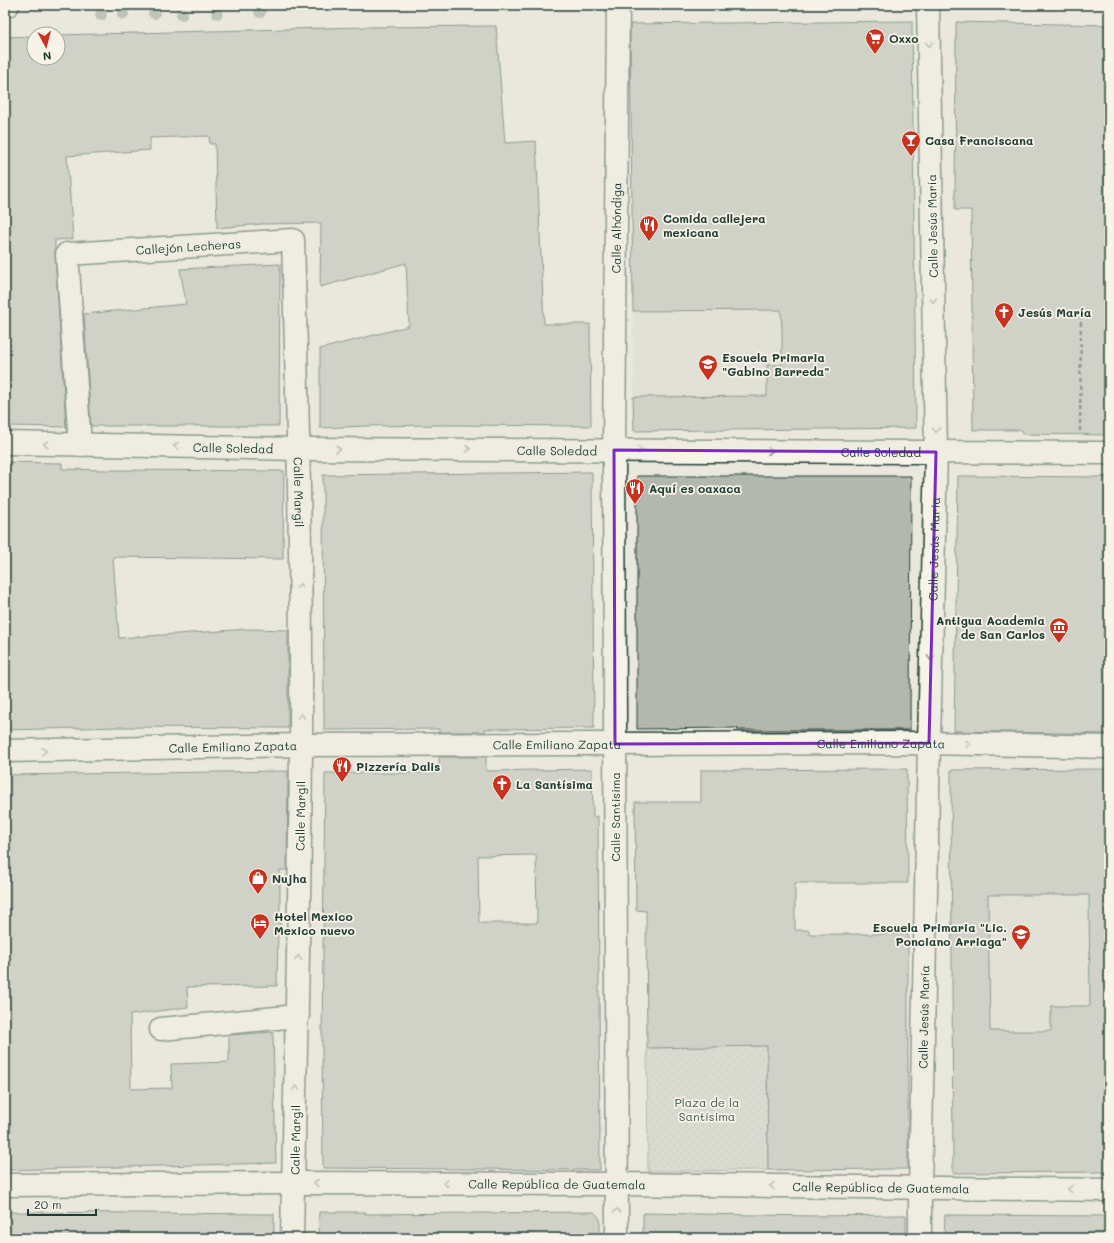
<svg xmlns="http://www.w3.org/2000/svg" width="1114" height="1243" font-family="Mali,sans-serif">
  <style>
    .built { fill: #d9dacf }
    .grass { fill: url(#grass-dots); stroke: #74847a }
    .building { fill: #b2b8ae; stroke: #1f3d34; fill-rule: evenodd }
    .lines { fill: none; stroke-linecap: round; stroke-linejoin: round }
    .minor-casing { stroke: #1f3d34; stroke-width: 25 }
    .path { stroke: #1f3d34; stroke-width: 2.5; stroke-dasharray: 4 3; stroke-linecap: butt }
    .minor { stroke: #f7f3e8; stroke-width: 22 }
    .tree { fill: #8d9a8f }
    .oneway { stroke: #8b988e }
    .marked { fill: none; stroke: #7b2cbf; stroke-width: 3; stroke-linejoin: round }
    .labels { text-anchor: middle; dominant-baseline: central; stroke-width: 3.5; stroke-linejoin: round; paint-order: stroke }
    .poi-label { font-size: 12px; font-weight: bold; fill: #1f3d34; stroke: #f7f3e8; text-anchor: start }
    .street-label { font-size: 12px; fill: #1f3d34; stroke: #f7f3e8 }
    .park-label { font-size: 12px; fill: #415a50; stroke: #f7f3e8 }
  </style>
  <defs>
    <pattern id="grass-dots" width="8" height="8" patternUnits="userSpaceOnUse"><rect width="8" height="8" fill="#c8ccc1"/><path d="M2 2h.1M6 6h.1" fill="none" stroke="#abb0a6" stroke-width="1.8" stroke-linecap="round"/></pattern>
  </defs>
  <rect width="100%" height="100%" fill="#eae8dd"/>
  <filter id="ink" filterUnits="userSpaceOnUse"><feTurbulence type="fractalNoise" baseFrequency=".025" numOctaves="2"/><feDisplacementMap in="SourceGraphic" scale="8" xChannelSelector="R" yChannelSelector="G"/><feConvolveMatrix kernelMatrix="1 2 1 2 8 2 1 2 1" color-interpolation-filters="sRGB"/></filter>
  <g filter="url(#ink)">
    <g class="built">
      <path d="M 781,310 L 782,430 L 634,431 L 633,311 Z"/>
      <path d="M 1089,895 L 1090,1006 L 1051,1006 L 1051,1031 L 953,1031 L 952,896 Z"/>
    </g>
    <path class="grass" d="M 767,1046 L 768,1170 L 648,1171 L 647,1048 Z"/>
    <g class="building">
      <path d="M 912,21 L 916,428 L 634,431 L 633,397 L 767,396 L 767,365 L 782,365 L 782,332 L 781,310 L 633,311 L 630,24 Z"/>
      <path d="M 956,22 L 1109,25 L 1109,435 L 1022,434 L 1022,430 L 973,430 L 971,210 L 955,210 Z"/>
      <path d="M 496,26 L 505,143 L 536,141 L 544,324 L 590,324 L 591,426 L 444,425 L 366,426 L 320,428 L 320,349 L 409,326 L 406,263 L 320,287 L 321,223 L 262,224 L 217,228 L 215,144 L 210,144 L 209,136 L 150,138 L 150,150 L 67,156 L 73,239 L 55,240 L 55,255 L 66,427 L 5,426 L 5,37 L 34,36 L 34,58 L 58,58 L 58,35 L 364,27 Z"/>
      <path d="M 280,264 L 279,426 L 91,426 L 84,314 L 186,304 L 180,269 Z"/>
      <path d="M 5,462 L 62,463 L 62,469 L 106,470 L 284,471 L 283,559 L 113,557 L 119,638 L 249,629 L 288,630 L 288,728 L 119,727 L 5,730 Z"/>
      <path d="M 592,472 L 594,728 L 485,729 L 485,732 L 439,732 L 439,729 L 324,730 L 323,475 Z"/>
      <path d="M 637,476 L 911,476 L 910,730 L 737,730 L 738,728 L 637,729 Z"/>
      <path d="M 958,476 L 1109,477 L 1109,734 L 954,731 Z"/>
      <path d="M 439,757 L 486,757 L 486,771 L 592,769 L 593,817 L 598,816 L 600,1170 L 323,1168 L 322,1040 L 325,773 L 439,773 ZM 536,855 L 537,923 L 479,923 L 478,856 Z"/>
      <path d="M 907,769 L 908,883 L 795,883 L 795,930 L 809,930 L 809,934 L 908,934 L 908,1169 L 768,1170 L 767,1046 L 647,1048 L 646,911 L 636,910 L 635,802 L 701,802 L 701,770 Z"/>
      <path d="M 1109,769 L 1109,1172 L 953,1173 L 951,770 ZM 988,895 L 1089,895 L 1090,1006 L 1051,1006 L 1051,1031 L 990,1031 Z"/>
      <path d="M 288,771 L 287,870 L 280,870 L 280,928 L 278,928 L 277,986 L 187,987 L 188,1007 L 130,1015 L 131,1089 L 172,1088 L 171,1064 L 229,1062 L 229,1035 L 273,1032 L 276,1163 L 5,1170 L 5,775 Z"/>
      <path d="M 5,1212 L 274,1214 L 274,1238 L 5,1238 Z"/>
      <path d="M 319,1212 L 366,1212 L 365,1214 L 594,1212 L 600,1219 L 600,1238 L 318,1238 Z"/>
      <path d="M 643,1213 L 812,1216 L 906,1215 L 906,1238 L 643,1238 Z"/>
      <path d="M 945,1215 L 1109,1216 L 1109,1238 L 944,1238 Z"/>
    </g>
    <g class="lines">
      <defs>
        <g id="minor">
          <path d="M 5,5 L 8,5"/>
          <path id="s1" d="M 5,443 L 299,449 L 1109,453"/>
          <path id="s2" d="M 80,445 L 67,254 L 293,240 C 298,409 302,578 301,747 C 300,910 295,1074 292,1238"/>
          <path id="s3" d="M 5,751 L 301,745 L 929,743 L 1109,747"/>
          <path d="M 161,1029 L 298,1016"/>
          <path id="s4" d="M 5,1185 L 293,1183 L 617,1184 L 1109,1190"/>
          <path id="s5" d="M 617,1238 L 614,450 L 618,5"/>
          <path id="s6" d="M 920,1238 L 920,1188 L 929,743 L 936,452 L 928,5"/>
        </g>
      </defs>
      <use href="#minor" class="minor-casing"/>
      <path class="path" d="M 1080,431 L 1081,310"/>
      <use href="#minor" class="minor"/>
    </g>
    <g class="tree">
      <circle cx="260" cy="12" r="6"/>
      <circle cx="154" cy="13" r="6"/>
      <circle cx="217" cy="13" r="6"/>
      <circle cx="123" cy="14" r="6"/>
      <circle cx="182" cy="14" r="6"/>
      <circle cx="101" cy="15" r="6"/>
    </g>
    <defs><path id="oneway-chevron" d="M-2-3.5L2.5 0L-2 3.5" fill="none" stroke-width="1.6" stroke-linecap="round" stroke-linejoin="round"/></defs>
    <g class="oneway">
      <use href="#oneway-chevron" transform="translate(929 44) rotate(89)"/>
      <use href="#oneway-chevron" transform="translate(933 300) rotate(89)"/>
      <use href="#oneway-chevron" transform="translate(936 430) rotate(89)"/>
      <use href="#oneway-chevron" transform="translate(46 444) rotate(-179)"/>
      <use href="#oneway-chevron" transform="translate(176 446) rotate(-179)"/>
      <use href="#oneway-chevron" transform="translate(338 449)"/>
      <use href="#oneway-chevron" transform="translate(468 449)"/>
      <use href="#oneway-chevron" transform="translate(640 450)"/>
      <use href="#oneway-chevron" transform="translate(770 451)"/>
      <use href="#oneway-chevron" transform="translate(300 586) rotate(-90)"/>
      <use href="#oneway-chevron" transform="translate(931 658) rotate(91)"/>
      <use href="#oneway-chevron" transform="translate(301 716) rotate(-90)"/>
      <use href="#oneway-chevron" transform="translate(968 744) rotate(1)"/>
      <use href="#oneway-chevron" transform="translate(44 751) rotate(-1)"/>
      <use href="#oneway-chevron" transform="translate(298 958) rotate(-89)"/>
      <use href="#oneway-chevron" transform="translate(296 1088) rotate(-89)"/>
      <use href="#oneway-chevron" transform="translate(316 1183) rotate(-180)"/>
      <use href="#oneway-chevron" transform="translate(446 1183) rotate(-180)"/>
      <use href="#oneway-chevron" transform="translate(772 1186) rotate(-179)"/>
      <use href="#oneway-chevron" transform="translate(1070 1189) rotate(-179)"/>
      <use href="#oneway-chevron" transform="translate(617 1211) rotate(-90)"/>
    </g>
  </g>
  <path d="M0 0H1114V1243H0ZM 614,450 L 936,452 L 929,743 L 615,744 Z" fill="#eae8dd" fill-opacity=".55" fill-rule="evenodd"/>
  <path class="marked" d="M 614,450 L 936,452 L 929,743 L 615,744 Z"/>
  <defs>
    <symbol id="supermarket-pin" viewBox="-11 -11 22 30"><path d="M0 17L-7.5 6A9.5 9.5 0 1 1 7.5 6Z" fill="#c8321e" stroke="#f7f3e8"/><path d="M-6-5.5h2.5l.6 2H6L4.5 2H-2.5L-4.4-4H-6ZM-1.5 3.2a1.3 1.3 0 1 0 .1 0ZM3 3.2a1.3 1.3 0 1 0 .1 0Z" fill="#fff"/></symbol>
    <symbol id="bar-pin" viewBox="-11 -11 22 30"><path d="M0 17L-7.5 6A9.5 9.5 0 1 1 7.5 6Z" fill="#c8321e" stroke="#f7f3e8"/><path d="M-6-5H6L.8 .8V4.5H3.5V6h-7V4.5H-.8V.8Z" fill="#fff"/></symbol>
    <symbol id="restaurant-pin" viewBox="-11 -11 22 30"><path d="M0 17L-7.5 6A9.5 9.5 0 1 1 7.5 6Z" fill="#c8321e" stroke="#f7f3e8"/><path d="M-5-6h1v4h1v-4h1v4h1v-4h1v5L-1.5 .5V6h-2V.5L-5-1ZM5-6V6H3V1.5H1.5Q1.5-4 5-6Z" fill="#fff"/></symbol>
    <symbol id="church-pin" viewBox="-11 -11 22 30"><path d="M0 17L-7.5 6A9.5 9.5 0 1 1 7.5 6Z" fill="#c8321e" stroke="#f7f3e8"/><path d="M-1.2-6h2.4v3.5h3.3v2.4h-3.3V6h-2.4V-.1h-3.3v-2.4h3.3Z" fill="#fff"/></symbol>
    <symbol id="school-pin" viewBox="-11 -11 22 30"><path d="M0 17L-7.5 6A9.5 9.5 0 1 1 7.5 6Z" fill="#c8321e" stroke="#f7f3e8"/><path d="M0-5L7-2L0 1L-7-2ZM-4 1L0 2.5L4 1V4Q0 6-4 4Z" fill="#fff"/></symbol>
    <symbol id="museum-pin" viewBox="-11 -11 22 30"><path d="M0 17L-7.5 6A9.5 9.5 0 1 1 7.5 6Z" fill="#c8321e" stroke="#f7f3e8"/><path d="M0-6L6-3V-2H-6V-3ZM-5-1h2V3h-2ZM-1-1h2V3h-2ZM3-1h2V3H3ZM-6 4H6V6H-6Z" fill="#fff"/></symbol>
    <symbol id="shop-pin" viewBox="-11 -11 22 30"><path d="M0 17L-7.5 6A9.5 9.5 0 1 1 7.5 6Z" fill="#c8321e" stroke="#f7f3e8"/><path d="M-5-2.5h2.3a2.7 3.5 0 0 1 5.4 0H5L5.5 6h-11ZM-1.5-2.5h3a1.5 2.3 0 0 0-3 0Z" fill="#fff"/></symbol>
    <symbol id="hotel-pin" viewBox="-11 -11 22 30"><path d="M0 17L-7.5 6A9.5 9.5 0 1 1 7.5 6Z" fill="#c8321e" stroke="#f7f3e8"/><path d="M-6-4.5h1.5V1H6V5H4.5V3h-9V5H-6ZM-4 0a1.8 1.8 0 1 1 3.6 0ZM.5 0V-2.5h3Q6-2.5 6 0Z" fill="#fff"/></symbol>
  </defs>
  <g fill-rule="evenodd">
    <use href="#supermarket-pin" x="864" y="27" width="22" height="30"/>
    <use href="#bar-pin" x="900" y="129" width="22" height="30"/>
    <use href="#restaurant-pin" x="638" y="214" width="22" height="30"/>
    <use href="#church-pin" x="993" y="301" width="22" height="30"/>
    <use href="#school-pin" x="697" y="353" width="22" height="30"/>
    <use href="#restaurant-pin" x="624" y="477" width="22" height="30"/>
    <use href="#museum-pin" x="1048" y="616" width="22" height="30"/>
    <use href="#restaurant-pin" x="331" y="755" width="22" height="30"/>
    <use href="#church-pin" x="491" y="773" width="22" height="30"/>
    <use href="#shop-pin" x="247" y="867" width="22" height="30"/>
    <use href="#hotel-pin" x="249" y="912" width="22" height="30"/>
    <use href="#school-pin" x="1010" y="923" width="22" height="30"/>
  </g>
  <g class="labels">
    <g class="poi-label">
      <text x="889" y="38">Oxxo</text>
      <text x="925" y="140">Casa Franciscana</text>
      <text x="663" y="218">Comida callejera<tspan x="663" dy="14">mexicana</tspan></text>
      <text x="1018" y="312">Jesús María</text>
      <text x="722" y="357">Escuela Primaria<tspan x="722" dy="14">"Gabino Barreda"</tspan></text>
      <text x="649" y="488">Aquí es oaxaca</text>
      <text x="1045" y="620" text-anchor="end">Antigua Academia<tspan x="1045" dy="14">de San Carlos</tspan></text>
      <text x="356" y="766">Pizzería Dalis</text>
      <text x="516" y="784">La Santísima</text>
      <text x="272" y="878">Nujha</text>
      <text x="274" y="916">Hotel Mexico<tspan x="274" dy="14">Mexico nuevo</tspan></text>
      <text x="1007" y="927" text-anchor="end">Escuela Primaria "Lic.<tspan x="1007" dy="14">Ponciano Arriaga"</tspan></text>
    </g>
    <g class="street-label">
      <text transform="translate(932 226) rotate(-91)">Calle Jesús María</text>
      <text stroke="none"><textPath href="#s5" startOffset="1010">Calle Alhóndiga</textPath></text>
      <text stroke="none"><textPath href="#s2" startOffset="313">Callejón Lecheras</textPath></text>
      <text stroke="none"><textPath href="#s1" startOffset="228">Calle Soledad</textPath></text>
      <text stroke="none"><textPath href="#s1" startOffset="552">Calle Soledad</textPath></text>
      <text stroke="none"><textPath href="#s1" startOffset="876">Calle Soledad</textPath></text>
      <text stroke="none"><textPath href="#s2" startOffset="670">Calle Margil</textPath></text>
      <text stroke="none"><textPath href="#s6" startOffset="689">Calle Jesús María</textPath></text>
      <text stroke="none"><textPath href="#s3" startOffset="552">Calle Emiliano Zapata</textPath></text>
      <text stroke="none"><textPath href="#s3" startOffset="876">Calle Emiliano Zapata</textPath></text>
      <text stroke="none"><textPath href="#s3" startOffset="228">Calle Emiliano Zapata</textPath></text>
      <text transform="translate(300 816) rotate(-89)">Calle Margil</text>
      <text transform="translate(615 817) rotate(-90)">Calle Santisima</text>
      <text stroke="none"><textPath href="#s6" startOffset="221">Calle Jesús María</textPath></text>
      <text transform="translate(295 1140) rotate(-89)">Calle Margil</text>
      <text stroke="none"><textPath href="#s4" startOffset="552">Calle República de Guatemala</textPath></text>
      <text stroke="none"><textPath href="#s4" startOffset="876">Calle República de Guatemala</textPath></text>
    </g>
    <g class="park-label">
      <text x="707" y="1102">Plaza de la<tspan x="707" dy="14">Santísima</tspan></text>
    </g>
  </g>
  <rect width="1114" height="1243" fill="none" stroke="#f7f3e8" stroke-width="20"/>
  <rect x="10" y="10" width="1094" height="1223" fill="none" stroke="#1f3d34" stroke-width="1.5" filter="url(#ink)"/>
  <g transform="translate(46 46) rotate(173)"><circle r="19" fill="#f7f3e8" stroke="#a1aaa0"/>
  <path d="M0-3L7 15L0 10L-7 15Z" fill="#c8321e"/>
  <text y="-6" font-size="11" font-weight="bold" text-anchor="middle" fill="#1f3d34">N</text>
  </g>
  <path d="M28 1209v6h68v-6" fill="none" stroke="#1f3d34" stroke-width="2"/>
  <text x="34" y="1209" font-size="12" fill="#1f3d34" stroke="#f7f3e8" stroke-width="3" paint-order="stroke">20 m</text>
</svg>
